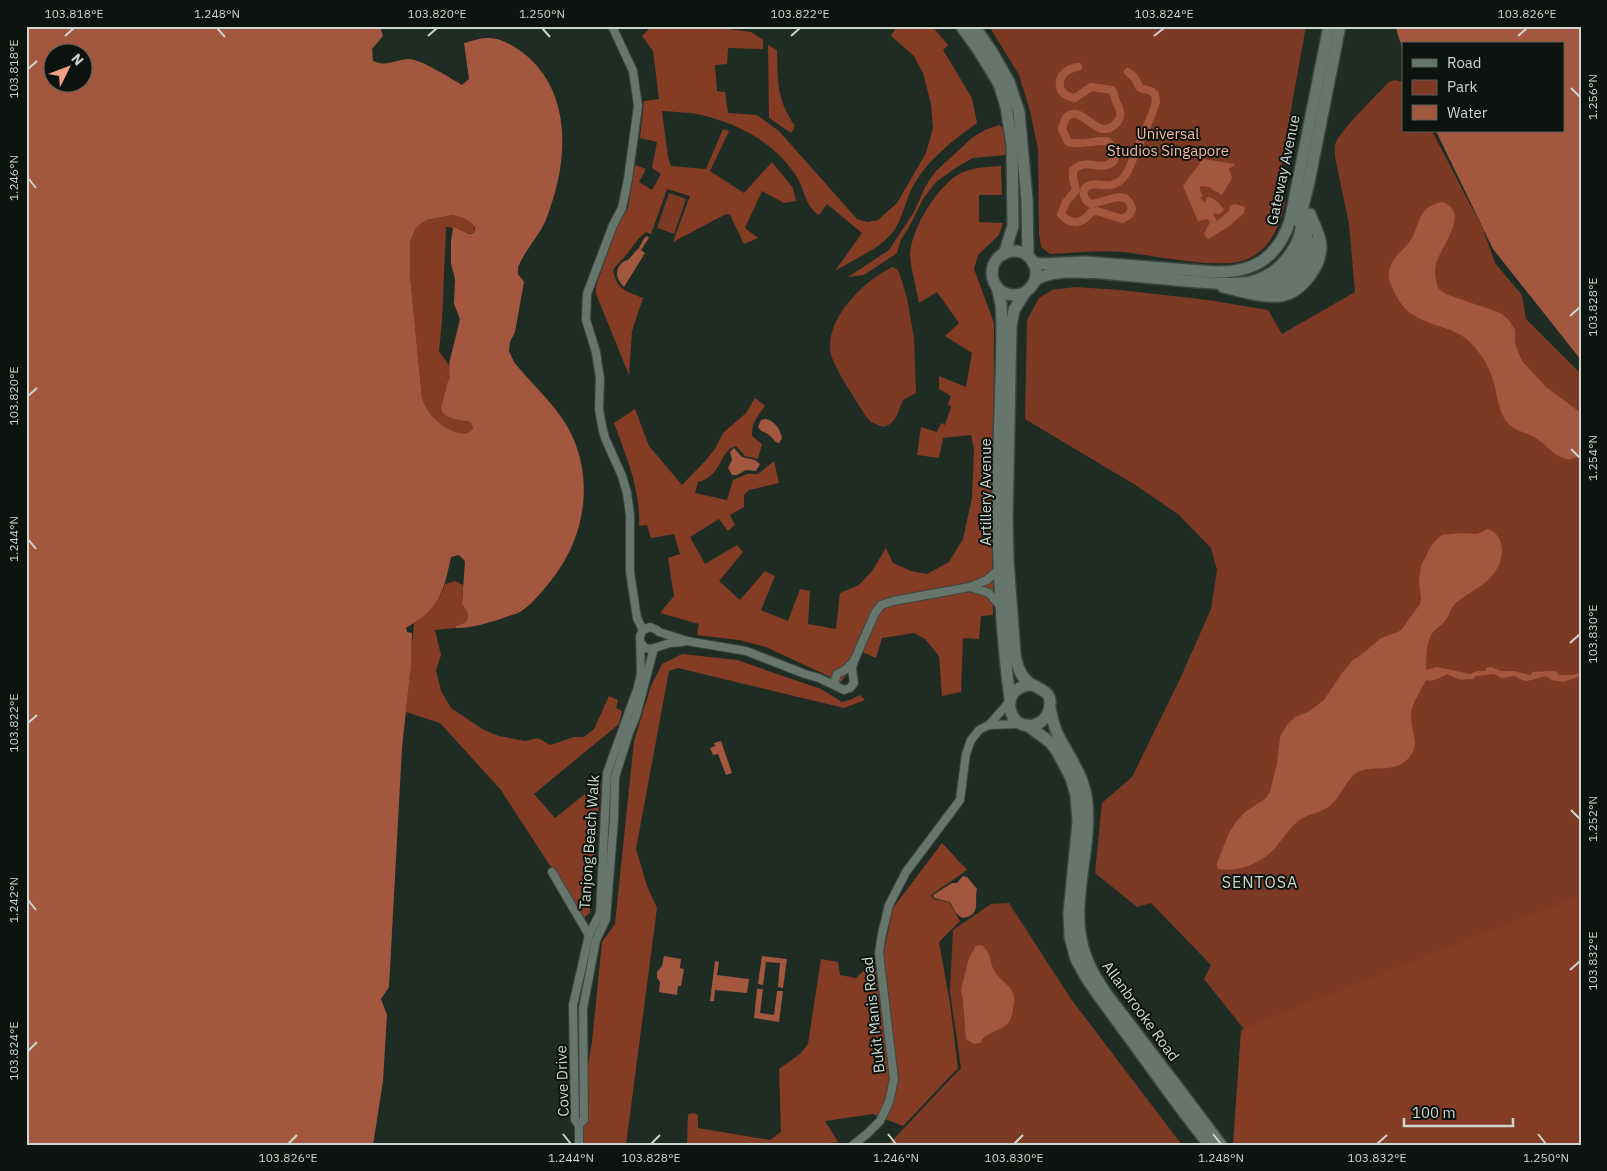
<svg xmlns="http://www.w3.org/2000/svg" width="1607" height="1171" font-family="'IBM Plex Sans',sans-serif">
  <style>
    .green { fill: #7c3a25 }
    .forest { fill: #853c24 }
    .water { fill: #a3573e; fill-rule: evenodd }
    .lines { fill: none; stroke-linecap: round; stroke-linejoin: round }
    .canal { stroke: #a3573e; stroke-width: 8 }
    .street-casing { stroke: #3b4640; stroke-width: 10 }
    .secondary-casing { stroke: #3b4640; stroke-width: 14 }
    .street { stroke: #66766d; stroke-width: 8 }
    .secondary { stroke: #66766d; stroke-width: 11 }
    .ticks { fill: none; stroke: #cdd6d0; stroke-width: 2 }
    .labels { text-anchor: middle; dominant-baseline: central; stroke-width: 4; stroke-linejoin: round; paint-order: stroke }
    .park-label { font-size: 15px; fill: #f9b7a2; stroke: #0d130f }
    .street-label { font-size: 15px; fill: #cdd6d0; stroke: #0d130f }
    .neighbourhood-label { font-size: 16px; letter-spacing: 1px; fill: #cdd6d0; stroke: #0d130f }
    .neatline { fill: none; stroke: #cdd6d0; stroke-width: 2 }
    .ticks-label { font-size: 12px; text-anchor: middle; fill: #cdd6d0 }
  </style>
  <rect width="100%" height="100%" fill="#1e2c24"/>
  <g class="green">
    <path d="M 989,26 L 1306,26 L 1282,160 L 1283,183 L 1282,187 L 1282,199 L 1285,203 C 1279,227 1271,250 1245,260 C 1220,270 1152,255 1123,252 C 1100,250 1074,253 1050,254 L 1041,247 L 1039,234 L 1038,149 L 1030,111 L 1019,75 Z"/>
    <path d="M 1395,80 L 1403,82 L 1403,131 L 1432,131 L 1483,229 L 1495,263 L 1522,295 L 1526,319 L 1581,374 L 1581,905 L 1251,1038 L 1204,979 L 1211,965 L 1151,903 L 1137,907 L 1095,873 L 1102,803 L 1132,777 L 1180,679 L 1211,609 L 1217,570 L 1211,548 L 1179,515 L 1137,486 L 1025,419 L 1027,320 L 1039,298 L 1052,290 L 1075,287 L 1120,290 L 1208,300 L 1268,310 L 1282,334 L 1355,292 L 1349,224 L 1335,157 C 1335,153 1334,148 1335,145 C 1338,132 1378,94 1389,82 Z"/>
    <path d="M 669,193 L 686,199 L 674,234 L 657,228 Z"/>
    <path d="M 892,267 L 897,269 L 899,272 L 907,298 L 914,338 L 916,393 L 903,400 C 898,411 897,424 883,427 L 871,422 L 865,415 C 856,400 835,370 831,354 C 824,319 864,281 892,267 Z"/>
    <path d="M 1009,903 L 1071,999 L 1182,1145 L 888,1145 L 961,1068 L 950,991 L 953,930 L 991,904 Z"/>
  </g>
  <g class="forest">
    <path d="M 652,26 L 725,26 L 729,29 L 751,32 L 763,40 L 763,49 L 728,48 L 727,64 L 715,65 L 717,91 L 725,92 L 728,113 L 757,115 L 779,131 L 857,219 L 867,222 L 878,220 L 897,203 L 926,153 L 933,128 L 931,104 L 923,73 L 914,56 L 891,36 L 897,26 L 932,26 L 948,45 L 943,50 L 972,98 L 977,123 C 952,141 926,161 912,188 C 906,200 901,223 892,233 C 878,250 854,259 835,271 L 862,233 L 827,204 L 819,215 C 806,207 805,192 798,179 C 777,143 736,122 697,114 C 686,112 674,112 662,111 L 668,157 L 671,166 L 706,169 L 723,129 L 729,131 L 710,171 L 744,193 L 772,162 L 793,188 L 796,201 L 784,203 L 762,191 L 745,228 L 758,238 L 744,244 L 730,215 L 726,214 L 673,242 L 690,196 L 667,189 L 651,234 L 646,232 C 637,239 633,246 627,254 C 622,260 617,264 613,270 C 617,290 626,291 643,298 L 632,331 L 629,375 L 596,294 L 596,286 L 617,227 L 628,208 L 635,165 L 646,169 L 639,182 L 652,190 L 661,174 L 652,168 L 657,142 L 640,138 L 644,101 L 659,99 L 653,51 L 642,36 Z"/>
    <path d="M 768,45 L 777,50 C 778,82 776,98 795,126 L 791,133 L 769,118 Z"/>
    <path d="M 999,125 C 1010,133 1006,143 1006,155 L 973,158 L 957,167 L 936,182 L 923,199 L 909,227 L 901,239 L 897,253 L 864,275 L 848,277 L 889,250 L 914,212 L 925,187 L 935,172 L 973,137 L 985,130 Z"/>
    <path d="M 1001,166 L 1002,195 L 979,195 L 979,222 L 1003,223 L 999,235 L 978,255 L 974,269 L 994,323 L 993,615 L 981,616 L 979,639 L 963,638 L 961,692 L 942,696 L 939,656 L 925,639 L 914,633 L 882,638 L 876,658 L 862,652 L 841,682 L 766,647 L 739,640 L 697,635 L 699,624 L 660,613 L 674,596 L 668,558 L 680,554 L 674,534 L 651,538 L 647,525 L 639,526 C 641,490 626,456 614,423 L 635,409 L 649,446 L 682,485 L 706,460 L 715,449 L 723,433 L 746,413 L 755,398 L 765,406 C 758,416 751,423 752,436 L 762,444 L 758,459 L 745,456 L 736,446 C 719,450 723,476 698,482 L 695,493 L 727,500 L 733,480 L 747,474 L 758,474 L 774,461 L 779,483 L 749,490 L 744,495 L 744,507 L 730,515 L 735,525 L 728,531 L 719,519 L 690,537 L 705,564 L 737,545 L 743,552 L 719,581 L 740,600 L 765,571 L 775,576 L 761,610 L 788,621 L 800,589 L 810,591 L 808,624 L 836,629 L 840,593 L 859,585 L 872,571 L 886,548 L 893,563 L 911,571 L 927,574 L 949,562 L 963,539 L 972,498 L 974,449 L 971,435 L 943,438 L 939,458 L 917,455 L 921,427 L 937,432 L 941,423 L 945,425 L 951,407 L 948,404 L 951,396 L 939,389 L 939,376 L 966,387 L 972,353 L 945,336 L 959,323 L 937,292 L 919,303 C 917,291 910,264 910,254 C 912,227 937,187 959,174 C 971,167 988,167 1001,166 Z"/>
    <path d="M 453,215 L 464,218 L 474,224 L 474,233 C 464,235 456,227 446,227 L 442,321 L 439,351 C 444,360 454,367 450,379 C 449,383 446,386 445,391 L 465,421 L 470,422 L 473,427 C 468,443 441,426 434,418 C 428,412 425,406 422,398 L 410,275 L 410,242 L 416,228 L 426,220 Z"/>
    <path d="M 455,581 L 463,585 L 462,604 L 467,611 L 468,618 L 465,623 L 456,626 L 455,628 L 435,630 L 441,655 L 436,670 L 441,691 L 451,708 L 484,730 L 499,736 L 525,741 L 538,738 L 550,745 L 574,737 L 584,737 L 594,729 L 609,696 L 618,700 L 616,708 L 622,711 L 619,724 L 534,794 L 555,818 L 601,781 L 590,913 L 581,920 L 574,918 L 571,910 L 567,892 L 501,790 L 440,723 L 406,712 L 414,623 C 428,612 440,602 445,584 Z"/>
    <path d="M 682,654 L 737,660 L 821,689 L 842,702 L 852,699 L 860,695 L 865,700 L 844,708 L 678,668 L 669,671 L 636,849 L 647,886 L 657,908 L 626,1145 L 574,1145 L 592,1042 L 602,942 L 615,924 L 634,741 L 651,686 L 662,664 Z"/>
    <path d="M 942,843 L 967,870 L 931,895 L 933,899 L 949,902 L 960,921 L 939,942 L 950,1004 L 958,1068 L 903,1126 L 873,1114 L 825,1121 L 838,1142 L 814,1145 L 687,1145 L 688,1114 L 694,1113 L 698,1115 L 698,1128 L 770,1140 L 781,1132 L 779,1069 L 800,1054 L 808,1044 L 821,959 L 838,962 L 840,975 L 856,978 L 884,951 L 893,908 Z"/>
    <path d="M 1581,895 L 1581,1145 L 1233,1145 L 1241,1030 Z"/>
  </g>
  <g class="water">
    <path d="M 26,26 L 380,26 L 383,36 L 372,49 L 373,61 C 386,67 394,60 408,59 C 421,59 450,78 462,85 L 469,79 L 464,43 C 472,41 480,38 487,38 C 499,37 512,45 522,52 C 568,87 569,148 553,199 C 550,208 547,219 542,228 C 534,241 524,253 518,267 L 518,274 L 524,282 L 515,332 L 510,342 L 509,351 L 514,362 C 534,387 562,410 574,440 C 595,492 581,547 545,588 C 538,596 530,606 520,612 C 516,614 511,615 506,617 C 489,623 473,628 455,628 L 456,626 L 465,623 L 468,618 L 467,611 L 462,604 L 465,561 L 459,555 L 451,557 C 443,594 440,608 406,628 L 407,632 L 412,633 L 411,664 L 402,748 L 389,987 L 381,999 L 387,1015 L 383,1081 L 373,1145 L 26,1145 ZM 52,52 L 82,52 L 82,82 L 52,82 ZM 453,215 L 464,218 L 473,224 L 475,228 L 474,233 L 469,234 L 453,227 L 451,242 L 451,264 L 455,279 L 454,304 L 460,319 L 449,364 L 450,378 L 447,384 L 441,409 C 445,420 461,419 470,422 L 473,427 C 468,443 441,426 434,418 C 428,412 425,406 422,398 L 410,275 L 410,242 L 416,228 L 426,220 Z"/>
    <path d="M 1395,26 L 1581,26 L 1581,360 L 1493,249 L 1436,131 L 1563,131 L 1563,44 L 1403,44 L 1403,50 Z"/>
    <path d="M 1203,159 L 1235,164 L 1229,169 L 1232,178 L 1222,195 L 1213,190 L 1210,187 L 1200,186 L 1200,190 L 1203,196 L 1200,198 L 1205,203 L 1207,197 C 1216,198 1219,203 1224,210 L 1218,215 L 1216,213 L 1213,214 L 1217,221 L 1229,211 L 1230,206 L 1235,204 L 1245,207 L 1244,213 L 1228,227 L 1208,239 L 1204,234 L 1210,222 L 1208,219 L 1198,221 L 1183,186 Z"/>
    <path d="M 1442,202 C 1471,211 1442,245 1437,261 C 1434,269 1435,279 1438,288 L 1446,294 L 1500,313 L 1508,319 L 1515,330 L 1515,344 L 1522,361 L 1546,387 L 1581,413 L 1581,455 L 1579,456 C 1576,457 1571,460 1568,459 C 1558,459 1548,447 1540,441 C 1531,433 1518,433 1510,425 C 1497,413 1498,395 1493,380 C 1489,366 1481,354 1472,344 C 1454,324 1420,327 1403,306 C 1397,298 1387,282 1389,272 C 1390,259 1404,250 1410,241 C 1417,232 1417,219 1425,210 C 1429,206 1436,203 1442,202 Z"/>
    <path d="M 647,236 L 649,238 L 641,250 L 645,253 L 624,287 C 617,280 613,270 623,262 C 627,259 626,262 630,258 C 633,255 634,252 638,249 C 642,245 641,240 647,236 Z"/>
    <path d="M 766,419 C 775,421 780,429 782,438 L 779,443 C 774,442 774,439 770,436 C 766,432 762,433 758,427 L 761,420 Z"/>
    <path d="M 734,448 L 742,457 L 755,460 L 760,464 L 756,471 L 746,470 L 737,475 L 732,475 L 728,468 L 732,460 L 730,452 Z"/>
    <path d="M 1488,529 C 1510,538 1503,567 1488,580 C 1478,589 1466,594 1456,603 C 1450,608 1450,616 1444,622 C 1441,626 1436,628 1433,632 C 1425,644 1427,656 1426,670 L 1437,667 L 1470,674 L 1478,671 L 1486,671 L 1486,668 L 1491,667 L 1501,671 L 1514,671 L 1530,675 L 1533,672 L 1554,671 L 1557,672 L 1558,675 L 1573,675 L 1579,673 L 1581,676 L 1563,682 L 1551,680 L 1546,676 L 1527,681 L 1522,680 L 1515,676 L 1502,678 L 1494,674 L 1476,676 L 1473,679 C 1458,680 1460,680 1447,674 C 1440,678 1433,682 1426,680 C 1421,692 1412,701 1411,714 C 1410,728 1420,743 1411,755 C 1396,777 1370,762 1355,774 C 1346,781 1341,795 1332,804 C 1323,813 1308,813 1298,821 C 1290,828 1283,838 1276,847 C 1263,862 1238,873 1218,869 L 1217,866 L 1217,863 L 1229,833 L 1236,822 L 1245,812 L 1266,798 L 1270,792 L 1277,763 L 1280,737 L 1287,725 L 1295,717 L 1308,712 L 1324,700 L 1342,673 L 1353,660 L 1366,651 L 1381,638 L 1398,632 L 1402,629 L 1420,604 L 1421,600 L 1419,581 L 1421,566 L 1431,546 L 1436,540 L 1442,535 L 1461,533 L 1477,534 Z"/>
    <path d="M 721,741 L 732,773 L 726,775 L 718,754 L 713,755 L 710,748 L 715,746 L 714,743 Z"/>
    <path d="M 963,876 L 967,877 L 977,889 C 974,901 982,916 962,918 L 956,913 L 950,902 L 934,898 L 933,895 L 952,883 L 957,883 Z"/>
    <path d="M 981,945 C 992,952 989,963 995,972 C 1000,980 1009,984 1013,993 C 1015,998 1014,1004 1013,1009 C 1010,1036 988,1026 980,1043 L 974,1044 L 966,1039 L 963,1000 L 961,990 L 969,958 L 976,946 Z"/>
    <path d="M 664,956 L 681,959 L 680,968 L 684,969 L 681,986 L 678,986 L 677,995 L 659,992 L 660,982 L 657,978 L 657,972 L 662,966 Z"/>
    <path d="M 762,956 L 787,959 L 783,988 L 778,987 L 780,963 L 766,962 L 763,985 L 758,984 Z"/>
    <path d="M 715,961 L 719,962 L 717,975 L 749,979 L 747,993 L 715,990 L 714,1001 L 710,1001 Z"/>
    <path d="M 757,989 L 763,989 L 760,1013 L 774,1015 L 777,991 L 783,991 L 779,1022 L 754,1018 Z"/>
  </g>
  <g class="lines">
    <path class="canal" d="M 1078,67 C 1054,70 1054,96 1075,98 L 1091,87 L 1112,90 C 1115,94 1114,97 1116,101 C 1117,105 1120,108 1120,112 C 1122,121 1111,130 1103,129 C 1090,128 1078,103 1065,119 L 1062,129 L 1068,142 C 1081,146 1094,140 1107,141 C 1114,147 1121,160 1107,165 C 1095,169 1087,158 1073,170 L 1073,178 L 1076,190 L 1066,202 L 1061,214 C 1070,226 1083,224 1091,212 L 1097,211 L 1122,219 L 1129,215 L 1132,209 L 1130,203 L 1125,198 L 1118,197 L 1091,204 C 1084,200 1080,191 1088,186 C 1095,181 1105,188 1114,184 C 1121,182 1125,176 1128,171 L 1152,114 L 1156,102 L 1155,94 L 1151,91 L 1140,88 L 1134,77 L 1128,72"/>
    <defs>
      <g id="street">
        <path d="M 612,26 L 633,71 L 638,106 L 628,179 L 622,208 L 613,225 L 587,294 L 586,320 L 596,352 L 600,379 L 599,409 L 602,426 L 605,438 L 622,476 L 627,493 L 630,515 L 630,572 L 637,618 L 643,630"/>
        <path d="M 970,587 L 989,593 L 1001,607"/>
        <path d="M 641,643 L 645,648 L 651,649 L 670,643 L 683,642"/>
        <path d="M 836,685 L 835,680 L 837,674 L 845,670 L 854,661 L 875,613 L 881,605 L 893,601 L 970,587 L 987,580 L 1000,568"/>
        <path d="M 989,725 L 1022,724"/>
        <path d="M 552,872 L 589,935"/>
        <path d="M 579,1125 L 584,1120 L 583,1008 L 596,940 L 606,919 L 614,819 L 615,777 L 629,733 L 636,716 L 654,648"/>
        <path d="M 579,1145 L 579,1125 L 575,1120 L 573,1005 L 589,935 L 600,913 L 607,773 L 638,687 L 641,674 L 640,636 L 643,630 L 650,627 L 657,630 L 659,632 L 687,641 L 746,651 L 805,674 L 819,678 L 844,690 L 850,688 L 854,683 L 852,668 L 854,661"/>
        <path d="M 853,1145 L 867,1134 L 880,1121 L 889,1102 L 894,1079 L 879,953 L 882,934 L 889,905 L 906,872 L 960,800 L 966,754 L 971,740 L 979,730 L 989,725 L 1009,702"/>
      </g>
      <g id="secondary">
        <path d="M 961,26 L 979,51 L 999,84 L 1006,106 L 1012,145 L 1013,226 L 1004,254"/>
        <path d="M 974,26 L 992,52 L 1009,82 L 1019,112 L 1027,200 L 1028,256"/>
        <path d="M 1299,222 L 1309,182 L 1340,26"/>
        <circle cx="1014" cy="273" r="22"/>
        <path d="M 1033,263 L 1041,264 L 1085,262 L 1214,272 C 1253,273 1277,259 1290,221 L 1329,26"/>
        <path d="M 1035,280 C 1054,269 1081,272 1102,273 C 1130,276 1158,278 1186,281 C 1206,282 1230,286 1250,282 C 1266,278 1281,268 1290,254 C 1299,242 1302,231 1302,215"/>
        <path d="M 1255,286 L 1271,282 L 1285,275 L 1293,268 L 1305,247 L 1308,226"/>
        <path d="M 997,287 L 1001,304 L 1002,323 C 1002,390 997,457 998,524 C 999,582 1002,640 1010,698"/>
        <path d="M 1223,287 C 1239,291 1264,298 1281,296 C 1303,292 1325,262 1320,240 C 1318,231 1313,222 1310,214"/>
        <path d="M 1268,292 C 1298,284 1308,273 1314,242"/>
        <path d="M 1024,294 L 1014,310 L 1011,326 L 1007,519 L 1008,561 L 1015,655 C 1017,664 1019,673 1026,680 C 1035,690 1055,688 1049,710 C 1047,717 1043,722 1036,724 C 1008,735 996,685 1033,685"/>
        <path d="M 1050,708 C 1052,718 1054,728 1059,737 C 1070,758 1085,778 1087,803 C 1092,854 1067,907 1086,957 C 1096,984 1117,1007 1134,1030 C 1163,1068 1192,1106 1221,1145"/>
        <path d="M 1027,725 L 1050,742 L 1057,751 L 1071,778 L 1076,795 L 1078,822 L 1069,913 L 1070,937 L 1076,959 L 1087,979 L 1101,999 L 1185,1114 L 1209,1145"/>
      </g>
    </defs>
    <use href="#street" class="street-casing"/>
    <use href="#secondary" class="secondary-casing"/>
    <use href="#street" class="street"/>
    <use href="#secondary" class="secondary"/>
  </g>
  <path class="ticks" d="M 217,28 L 225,37M 542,28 L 550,37M 65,36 L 74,28M 428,36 L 437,28M 791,36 L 800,28M 1154,36 L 1164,28M 1518,36 L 1527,28M 28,69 L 37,61M 1571,88 L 1580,97M 28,178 L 36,188M 1570,316 L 1580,307M 28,396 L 37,388M 1571,449 L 1580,458M 28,539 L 36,549M 1570,643 L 1580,634M 28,723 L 37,715M 1571,810 L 1580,819M 28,900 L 36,910M 1570,970 L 1580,961M 28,1051 L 37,1042M 563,1134 L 571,1144M 888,1134 L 896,1144M 1213,1134 L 1221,1144M 1538,1134 L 1546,1144M 288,1144 L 297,1135M 651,1144 L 660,1135M 1014,1144 L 1023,1135M 1377,1144 L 1387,1135"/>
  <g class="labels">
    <g class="park-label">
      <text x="1168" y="133">Universal<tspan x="1168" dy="17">Studios Singapore</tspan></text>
    </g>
    <g class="street-label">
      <text transform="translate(1283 170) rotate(-78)">Gateway Avenue</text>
      <text transform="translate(985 492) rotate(-90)">Artillery Avenue</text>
      <text transform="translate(589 842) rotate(-86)">Tanjong Beach Walk</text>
      <text transform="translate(1141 1011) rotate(54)">Allanbrooke Road</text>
      <text transform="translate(873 1015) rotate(-96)">Bukit Manis Road</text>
      <text transform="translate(562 1081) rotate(-92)">Cove Drive</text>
    </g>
    <g class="neighbourhood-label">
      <text x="1260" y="882">SENTOSA</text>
    </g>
  </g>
  <rect width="1607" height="1171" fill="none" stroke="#0d130f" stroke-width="55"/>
  <rect x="1402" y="42" width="162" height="90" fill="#0d130f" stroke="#5a615c"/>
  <rect x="1412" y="59" width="25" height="8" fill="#66766d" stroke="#5a615c"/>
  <text x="1447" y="68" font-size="15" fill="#cdd6d0">Road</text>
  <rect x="1412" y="80" width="25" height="15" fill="#7c3a25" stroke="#5a615c"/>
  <text x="1447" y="92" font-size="15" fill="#cdd6d0">Park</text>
  <rect x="1412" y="105" width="25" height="15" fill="#a3573e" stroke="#5a615c"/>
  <text x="1447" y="118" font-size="15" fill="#cdd6d0">Water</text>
  <g transform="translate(68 68) rotate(48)"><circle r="24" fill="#0d130f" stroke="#5a615c"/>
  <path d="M0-4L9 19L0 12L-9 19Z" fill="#f39f84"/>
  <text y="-8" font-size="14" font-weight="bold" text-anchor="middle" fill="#cdd6d0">N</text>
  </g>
  <path d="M1404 1118v8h109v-8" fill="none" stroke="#cdd6d0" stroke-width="2.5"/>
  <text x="1412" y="1118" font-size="15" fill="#cdd6d0" stroke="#0d130f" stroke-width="4" paint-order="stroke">100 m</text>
  <rect x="28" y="28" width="1552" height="1116" class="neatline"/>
  <g class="ticks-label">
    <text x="74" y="18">103.818°E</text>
    <text x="217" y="18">1.248°N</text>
    <text x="437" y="18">103.820°E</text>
    <text x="542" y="18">1.250°N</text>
    <text x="800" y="18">103.822°E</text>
    <text x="1164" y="18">103.824°E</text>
    <text x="1527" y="18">103.826°E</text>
    <text transform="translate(14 69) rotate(-90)" y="4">103.818°E</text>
    <text transform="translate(1593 97) rotate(-90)" y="4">1.256°N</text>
    <text transform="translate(14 178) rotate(-90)" y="4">1.246°N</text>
    <text transform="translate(1593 307) rotate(-90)" y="4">103.828°E</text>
    <text transform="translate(14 396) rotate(-90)" y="4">103.820°E</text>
    <text transform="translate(1593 458) rotate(-90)" y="4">1.254°N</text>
    <text transform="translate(14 539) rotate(-90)" y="4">1.244°N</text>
    <text transform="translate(1593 634) rotate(-90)" y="4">103.830°E</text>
    <text transform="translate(14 723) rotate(-90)" y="4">103.822°E</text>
    <text transform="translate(1593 819) rotate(-90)" y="4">1.252°N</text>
    <text transform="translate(14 900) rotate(-90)" y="4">1.242°N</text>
    <text transform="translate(1593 961) rotate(-90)" y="4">103.832°E</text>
    <text transform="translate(14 1051) rotate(-90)" y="4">103.824°E</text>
    <text x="288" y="1162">103.826°E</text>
    <text x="571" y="1162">1.244°N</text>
    <text x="651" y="1162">103.828°E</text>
    <text x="896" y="1162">1.246°N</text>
    <text x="1014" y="1162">103.830°E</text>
    <text x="1221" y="1162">1.248°N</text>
    <text x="1377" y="1162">103.832°E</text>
    <text x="1546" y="1162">1.250°N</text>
  </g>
</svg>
